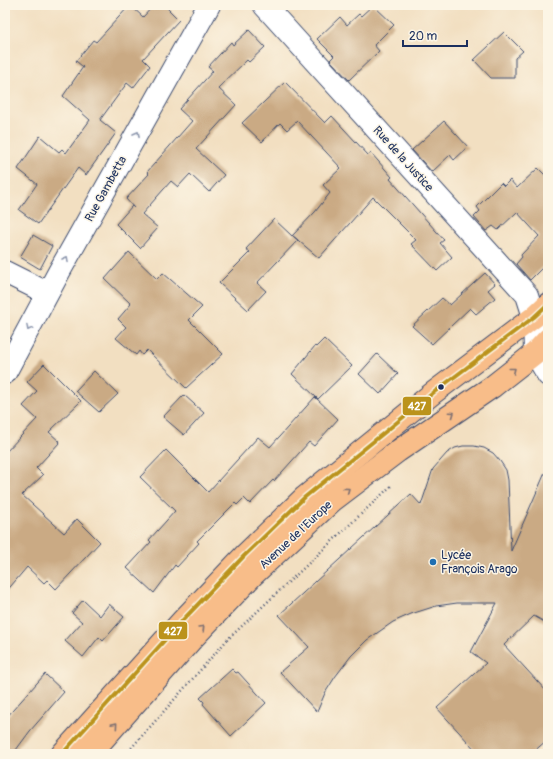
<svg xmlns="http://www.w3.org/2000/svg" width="553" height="759" font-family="Pangolin,sans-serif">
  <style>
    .building { fill: #caaa84 }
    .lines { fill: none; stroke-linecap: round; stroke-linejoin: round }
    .minor-casing { stroke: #3b496d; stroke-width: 24 }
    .major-casing { stroke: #3b496d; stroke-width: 24 }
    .path { stroke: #3b496d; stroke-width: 2.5; stroke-dasharray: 1 3; stroke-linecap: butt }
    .minor { stroke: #fff; stroke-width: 22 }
    .major { stroke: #f8bd89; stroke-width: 22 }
    .bus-1-casing { stroke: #fcf5e5; stroke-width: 7 }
    .bus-1 { stroke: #bb931c; stroke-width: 4 }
    .oneway { stroke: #8d97ae }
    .oneway2 { stroke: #7e6f71 }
    .bus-dot { fill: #1b2f5e; stroke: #fcf5e5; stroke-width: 1.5 }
    .poi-dot { fill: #1f6fb2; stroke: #fcf5e5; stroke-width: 1.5 }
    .labels { text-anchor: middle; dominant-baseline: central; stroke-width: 3; stroke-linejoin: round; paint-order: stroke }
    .street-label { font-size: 12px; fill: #1b2f5e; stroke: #fcf5e5 }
    .poi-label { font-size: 12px; fill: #1b2f5e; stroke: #fcf5e5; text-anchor: start }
    .line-badge { stroke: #fcf5e5; stroke-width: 1.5 }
    .badge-label { font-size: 11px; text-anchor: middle; font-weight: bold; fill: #fff }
  </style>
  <rect width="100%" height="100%" fill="#fcf5e5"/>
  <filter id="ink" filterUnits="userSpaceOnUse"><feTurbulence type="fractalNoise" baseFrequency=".025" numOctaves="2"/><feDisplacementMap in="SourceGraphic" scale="8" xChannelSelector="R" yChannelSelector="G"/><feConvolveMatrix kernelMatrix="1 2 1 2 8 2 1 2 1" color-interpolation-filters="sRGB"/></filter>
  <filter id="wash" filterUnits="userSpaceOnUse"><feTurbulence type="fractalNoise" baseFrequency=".012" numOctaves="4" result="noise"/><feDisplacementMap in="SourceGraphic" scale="16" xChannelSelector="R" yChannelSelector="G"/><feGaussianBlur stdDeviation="0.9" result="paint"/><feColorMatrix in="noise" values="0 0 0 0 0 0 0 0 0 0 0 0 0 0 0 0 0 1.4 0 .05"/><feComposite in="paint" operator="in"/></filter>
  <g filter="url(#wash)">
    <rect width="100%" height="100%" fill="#f2dfc1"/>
    <g id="blocks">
      <g class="building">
        <path d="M 130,5 L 143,17 L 154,5 L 164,5 L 179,20 L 143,59 L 150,66 L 133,88 L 127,83 L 100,120 L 116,133 L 86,175 L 78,168 L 38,224 L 19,210 L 37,184 L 18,169 L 40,136 L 59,152 L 62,149 L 66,153 L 90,120 L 63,96 L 83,67 L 76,61 L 93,40 L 96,42 Z"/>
        <path d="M 373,5 L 394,25 L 374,45 L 379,51 L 349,80 L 330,60 L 334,56 L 317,39 L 340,17 L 347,25 L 359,14 L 361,16 Z"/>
        <path d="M 249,30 L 265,47 L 249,62 L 247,60 L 218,88 L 236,105 L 196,149 L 224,175 L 209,192 L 190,174 L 178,187 L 171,181 L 142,214 L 158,228 L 140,248 L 116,224 L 132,206 L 134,208 L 126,199 L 149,174 L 147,172 L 192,121 L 179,109 L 213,71 L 208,67 L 231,42 L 233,45 Z"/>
        <path d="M 504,32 L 523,51 L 515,58 L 515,78 L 491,78 L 474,60 Z"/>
        <path d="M 285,82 L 325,123 L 332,116 L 368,155 L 371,153 L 392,177 L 390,179 L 444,240 L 440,243 L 452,257 L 437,271 L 411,244 L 416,240 L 373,197 L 319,258 L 293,236 L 298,240 L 257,283 L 266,291 L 248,310 L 219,283 L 250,252 L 246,249 L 274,219 L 292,236 L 315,212 L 330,193 L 323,185 L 341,168 L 297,121 L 287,130 L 280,123 L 262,142 L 242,123 Z"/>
        <path d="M 444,121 L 468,147 L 454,160 L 450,155 L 432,172 L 412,150 Z"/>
        <path d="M 538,168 L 548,178 L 548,262 L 530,280 L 516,264 L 522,257 L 521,255 L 539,236 L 517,212 L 498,230 L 493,226 L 486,231 L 474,217 L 480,211 L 477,207 L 501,183 L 504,186 L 510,180 L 517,188 Z"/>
        <path d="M 33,235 L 52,246 L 40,269 L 20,257 Z"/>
        <path d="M 129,252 L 157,279 L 163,273 L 202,307 L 189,320 L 223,354 L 186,388 L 147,350 L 142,355 L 139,351 L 136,355 L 116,338 L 126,327 L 118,319 L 131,304 L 105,279 Z"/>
        <path d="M 485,273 L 495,284 L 488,290 L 495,298 L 476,314 L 470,308 L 432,344 L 412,326 L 442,298 L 450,305 Z"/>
        <path d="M 324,339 L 352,366 L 318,399 L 292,374 L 315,346 L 316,347 Z"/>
        <path d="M 377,354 L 398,374 L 380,394 L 359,374 Z"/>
        <path d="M 44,364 L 81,401 L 49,432 L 60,442 L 36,468 L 43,475 L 22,495 L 64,533 L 77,519 L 100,542 L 56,589 L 47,580 L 44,583 L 27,567 L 5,593 L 5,453 L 37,419 L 23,406 L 37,391 L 27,382 Z"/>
        <path d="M 94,371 L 118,394 L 99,412 L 75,391 Z"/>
        <path d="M 184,395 L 204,413 L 184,435 L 163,417 Z"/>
        <path d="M 315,397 L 338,419 L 314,446 L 309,442 L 274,481 L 273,480 L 250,504 L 244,498 L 237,505 L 235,503 L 197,541 L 199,543 L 177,567 L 175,565 L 154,593 L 127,568 L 151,542 L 149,540 L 175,511 L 140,477 L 166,450 L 208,492 L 258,437 L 270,447 Z"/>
        <path d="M 463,446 L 474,446 L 484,448 L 493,453 L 500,461 L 506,470 L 508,480 L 511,551 L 548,466 L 548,624 L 534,616 L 504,645 L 548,693 L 548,739 L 531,754 L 479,754 L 437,708 L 486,663 L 471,652 L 497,603 L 457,603 L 436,606 L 411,614 L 393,622 L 367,640 L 351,656 L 335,677 L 325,693 L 317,712 L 280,672 L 309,647 L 279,615 L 411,494 L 421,505 L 433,469 L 447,453 L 455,448 Z"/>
        <path d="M 83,600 L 100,616 L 109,604 L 124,617 L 103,641 L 99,637 L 83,657 L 65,641 L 82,622 L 72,613 Z"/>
        <path d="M 232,669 L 236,673 L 238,672 L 266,703 L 231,736 L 203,704 L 204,702 L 200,698 Z"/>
        <path d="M 45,674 L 64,692 L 30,731 L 13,754 L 5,754 L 5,719 Z"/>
      </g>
    </g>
  </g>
  <g filter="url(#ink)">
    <use href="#blocks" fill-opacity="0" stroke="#3b496d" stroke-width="1"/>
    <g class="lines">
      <defs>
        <g id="minor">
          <path d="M 264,5 L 527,295 L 534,317 L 535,353 L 548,375"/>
          <path d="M 5,272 L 47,293"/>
          <path d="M 5,373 L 59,272 L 209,5"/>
        </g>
        <g id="major">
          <path d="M 62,754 L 182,621 L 244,556 L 305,497 L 433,393 L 534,317 L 548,304"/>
          <path d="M 90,754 L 193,638 L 253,575 L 332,501 L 398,451 L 492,387 L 535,353 L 548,339"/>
        </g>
      </defs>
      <use href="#minor" class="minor-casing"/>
      <use href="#major" class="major-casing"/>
      <path class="path" d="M 126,754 L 227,640 L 392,485"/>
      <use href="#minor" class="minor"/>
      <use href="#major" class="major"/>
      <defs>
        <path id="bus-1" d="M 62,754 L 182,621 L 244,556 L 305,497 L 433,393 L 534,317 L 548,304"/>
      </defs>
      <use href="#bus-1" class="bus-1-casing"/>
      <use href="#bus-1" class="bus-1"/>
    </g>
    <defs><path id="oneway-chevron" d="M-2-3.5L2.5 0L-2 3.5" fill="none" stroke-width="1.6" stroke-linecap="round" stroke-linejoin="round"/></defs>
    <g class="oneway">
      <use href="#oneway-chevron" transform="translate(137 134) rotate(-61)"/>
      <use href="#oneway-chevron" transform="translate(66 259) rotate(-61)"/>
      <use href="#oneway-chevron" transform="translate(29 328) rotate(118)"/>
    </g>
    <g class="oneway2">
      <use href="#oneway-chevron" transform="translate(513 370) rotate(-38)"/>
      <use href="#oneway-chevron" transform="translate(452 414) rotate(-35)"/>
      <use href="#oneway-chevron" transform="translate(347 490) rotate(-37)"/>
      <use href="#oneway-chevron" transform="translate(202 628) rotate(-46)"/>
      <use href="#oneway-chevron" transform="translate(115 725) rotate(-49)"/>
    </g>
  </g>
  <circle class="bus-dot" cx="441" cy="387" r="3.5"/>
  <circle class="poi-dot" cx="433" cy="562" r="4"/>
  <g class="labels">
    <g class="street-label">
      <text transform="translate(403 159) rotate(48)">Rue de la Justice</text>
      <text transform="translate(106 189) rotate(-61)">Rue Gambetta</text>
      <text transform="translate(296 535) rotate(-43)">Avenue de l'Europe</text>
    </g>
    <g class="poi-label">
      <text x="441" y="555">Lycée<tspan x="441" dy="14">François Arago</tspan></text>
    </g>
  </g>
  <g class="line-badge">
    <rect x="402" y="396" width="30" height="20" rx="4" fill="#bb931c"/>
    <rect x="158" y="621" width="30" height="19" rx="4" fill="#bb931c"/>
  </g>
  <g class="badge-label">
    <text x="417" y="410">427</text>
    <text x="173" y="635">427</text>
  </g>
  <rect width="553" height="759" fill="none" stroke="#fcf5e5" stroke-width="20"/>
  <path d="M403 40v6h64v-6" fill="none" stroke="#1b2f5e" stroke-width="2"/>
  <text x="409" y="40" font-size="12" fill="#1b2f5e" stroke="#fcf5e5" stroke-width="3" paint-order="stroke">20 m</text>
</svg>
